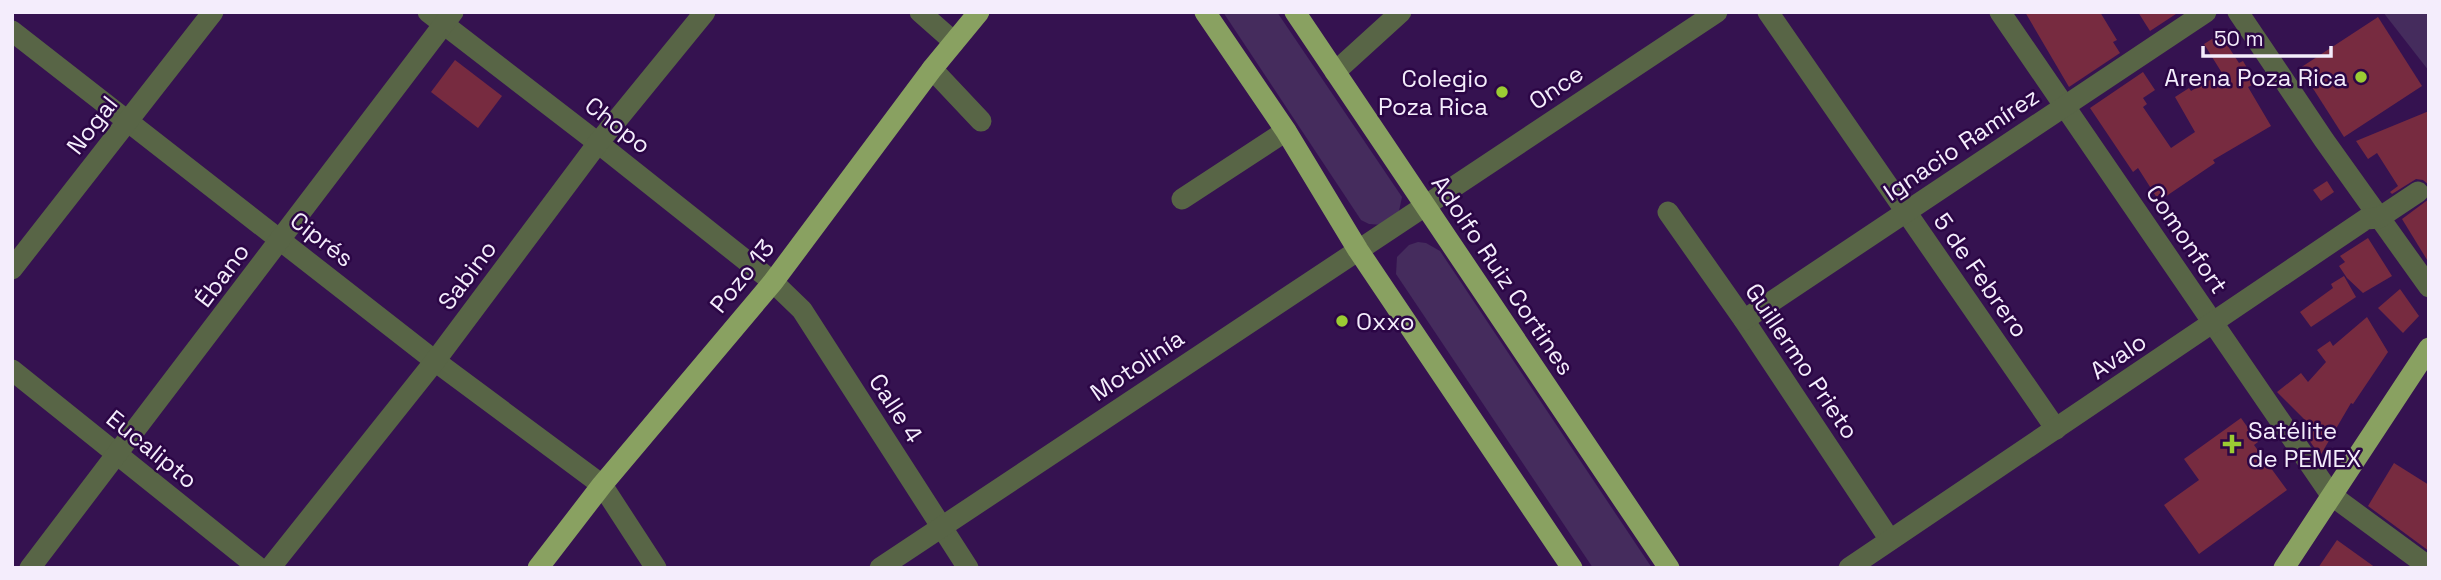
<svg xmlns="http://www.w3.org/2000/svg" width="2441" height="580" font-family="'Space Grotesk',sans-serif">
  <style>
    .green { fill: #452c5d }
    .building { fill: #772b40 }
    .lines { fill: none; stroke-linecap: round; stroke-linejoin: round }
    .minor { stroke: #586546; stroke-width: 21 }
    .major { stroke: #89a161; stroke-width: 21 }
    .poi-dot { fill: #9bcb33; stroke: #2b0645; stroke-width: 2.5 }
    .labels { text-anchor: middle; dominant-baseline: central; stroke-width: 5; stroke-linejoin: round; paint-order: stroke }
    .poi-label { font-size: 24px; fill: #f4edfc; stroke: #2b0645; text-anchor: end }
    .street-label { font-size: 24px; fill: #f4edfc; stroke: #2b0645 }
  </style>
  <rect width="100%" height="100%" fill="#351250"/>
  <g class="green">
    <path d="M 1223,12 L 1277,12 L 1402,197 L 1399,211 L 1383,225 L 1369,224 L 1361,220 Z"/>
    <path d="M 2383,12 L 2429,12 L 2429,71 Z"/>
    <path d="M 1418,242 L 1426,243 L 1440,251 L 1652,568 L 1593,568 L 1396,274 L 1397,257 L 1409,245 Z"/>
  </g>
  <g class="building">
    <path d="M 2025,12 L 2100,12 L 2117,40 L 2113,42 L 2120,53 L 2069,87 Z"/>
    <path d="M 2138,12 L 2179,12 L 2150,31 Z"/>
    <path d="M 2378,17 L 2422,86 L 2344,137 L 2300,68 Z"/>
    <path d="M 2220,34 L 2239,63 L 2243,61 L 2256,83 L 2248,87 L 2271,126 L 2213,160 L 2215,163 L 2159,201 L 2138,168 L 2133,172 L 2090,108 L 2143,72 L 2155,90 L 2143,98 L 2147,104 L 2143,107 L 2171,148 L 2195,132 L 2175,97 L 2189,88 L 2191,91 L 2222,73 L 2204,44 Z"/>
    <path d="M 455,60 L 502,96 L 478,128 L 431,92 Z"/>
    <path d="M 2429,111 L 2429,185 L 2423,180 L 2416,179 L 2392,194 L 2390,192 L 2398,186 L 2377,153 L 2368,159 L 2356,141 Z"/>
    <path d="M 2327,181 L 2334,192 L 2321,201 L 2313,190 Z"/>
    <path d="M 2429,199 L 2429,263 L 2402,219 Z"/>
    <path d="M 2368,238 L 2392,276 L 2363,293 L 2347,278 L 2339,266 L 2345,262 L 2340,256 Z"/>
    <path d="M 2344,276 L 2356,297 L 2311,327 L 2300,312 L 2333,288 L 2331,284 Z"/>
    <path d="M 2400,289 L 2419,316 L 2403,333 L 2378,308 Z"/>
    <path d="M 2367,317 L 2388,352 L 2353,404 L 2351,403 L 2320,456 L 2303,431 L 2311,426 L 2277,392 L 2301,373 L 2308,382 L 2326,362 L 2317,350 L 2330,341 L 2333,346 Z"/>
    <path d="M 2241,418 L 2258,442 L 2254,445 L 2287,490 L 2199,554 L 2164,505 L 2199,480 L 2184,459 Z"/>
    <path d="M 2394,463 L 2429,485 L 2429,551 L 2368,506 Z"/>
    <path d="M 2337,540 L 2376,568 L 2318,568 Z"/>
  </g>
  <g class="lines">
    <g class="minor">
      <path d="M 428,12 L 598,143 L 773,282 L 802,310 L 968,568"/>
      <path d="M 920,12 L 954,42"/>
      <path d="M 1768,12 L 2056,429"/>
      <path d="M 2000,12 L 2331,495 L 2429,567"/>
      <path d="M 2238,12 L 2324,140 L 2429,287"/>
      <path d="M 12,31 L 435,361 L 602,485 L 656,568"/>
      <path d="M 932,69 L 981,121"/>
      <path d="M 1335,72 L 1401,12"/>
      <path d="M 1182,199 L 1286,131"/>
      <path d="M 1668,212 L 1744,320 L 1890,540"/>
      <path d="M 12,269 L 213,12"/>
      <path d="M 1744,320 L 2206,12"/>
      <path d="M 12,370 L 259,568"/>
      <path d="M 30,568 L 453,12"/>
      <path d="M 270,568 L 435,361 L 598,143 L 705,12"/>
      <path d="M 880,568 L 1717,12"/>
      <path d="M 1849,568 L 2366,219 L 2379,218 L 2418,192"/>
    </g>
    <g class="major">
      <path d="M 1205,12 L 1286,131 L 1358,250 L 1572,568"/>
      <path d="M 1295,12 L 1669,568"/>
      <path d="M 538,568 L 602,485 L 773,282 L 932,69 L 979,12"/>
      <path d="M 2284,568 L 2429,348"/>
    </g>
  </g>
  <g class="poi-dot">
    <circle cx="2361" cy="77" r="7"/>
    <circle cx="1502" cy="92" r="7"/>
    <circle cx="1342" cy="321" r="7"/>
    <path d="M2228.5 433.5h7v7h7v7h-7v7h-7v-7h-7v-7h7z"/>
  </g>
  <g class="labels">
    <g class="poi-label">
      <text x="2347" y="77">Arena Poza Rica</text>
      <text x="1488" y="78">Colegio<tspan x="1488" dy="28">Poza Rica</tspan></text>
      <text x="1356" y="321" text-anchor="start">Oxxo</text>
      <text x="2248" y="430" text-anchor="start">Satélite<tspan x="2248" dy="28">de PEMEX</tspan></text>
    </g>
    <g class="street-label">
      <text transform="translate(1556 87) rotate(-34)">Once</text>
      <text transform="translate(92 125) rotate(-52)">Nogal</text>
      <text transform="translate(618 125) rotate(38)">Chopo</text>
      <text transform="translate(1961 144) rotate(-34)">Ignacio Ramírez</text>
      <text transform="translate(322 239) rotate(38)">Ciprés</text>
      <text transform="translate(2187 239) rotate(56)">Comonfort</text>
      <text transform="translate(222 275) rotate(-53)">Ébano</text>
      <text transform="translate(467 275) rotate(-53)">Sabino</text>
      <text transform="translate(1503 275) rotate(56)">Adolfo Ruiz Cortines</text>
      <text transform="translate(1981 275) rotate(55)">5 de Febrero</text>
      <text transform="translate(742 276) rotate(-51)">Pozo 13</text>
      <text transform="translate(2118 356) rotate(-34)">Avalo</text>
      <text transform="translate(1802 361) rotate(56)">Guillermo Prieto</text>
      <text transform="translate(1137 365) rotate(-34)">Motolinía</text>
      <text transform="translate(896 408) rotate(57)">Calle 4</text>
      <text transform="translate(152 449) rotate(39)">Eucalipto</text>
    </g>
  </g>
  <rect width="2441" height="580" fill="none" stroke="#f4edfc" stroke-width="28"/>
  <path d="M2203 46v10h128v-10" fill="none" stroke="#f4edfc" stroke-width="3.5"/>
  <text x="2214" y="46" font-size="21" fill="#f4edfc" stroke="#2b0645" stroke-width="5" paint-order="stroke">50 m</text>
</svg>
